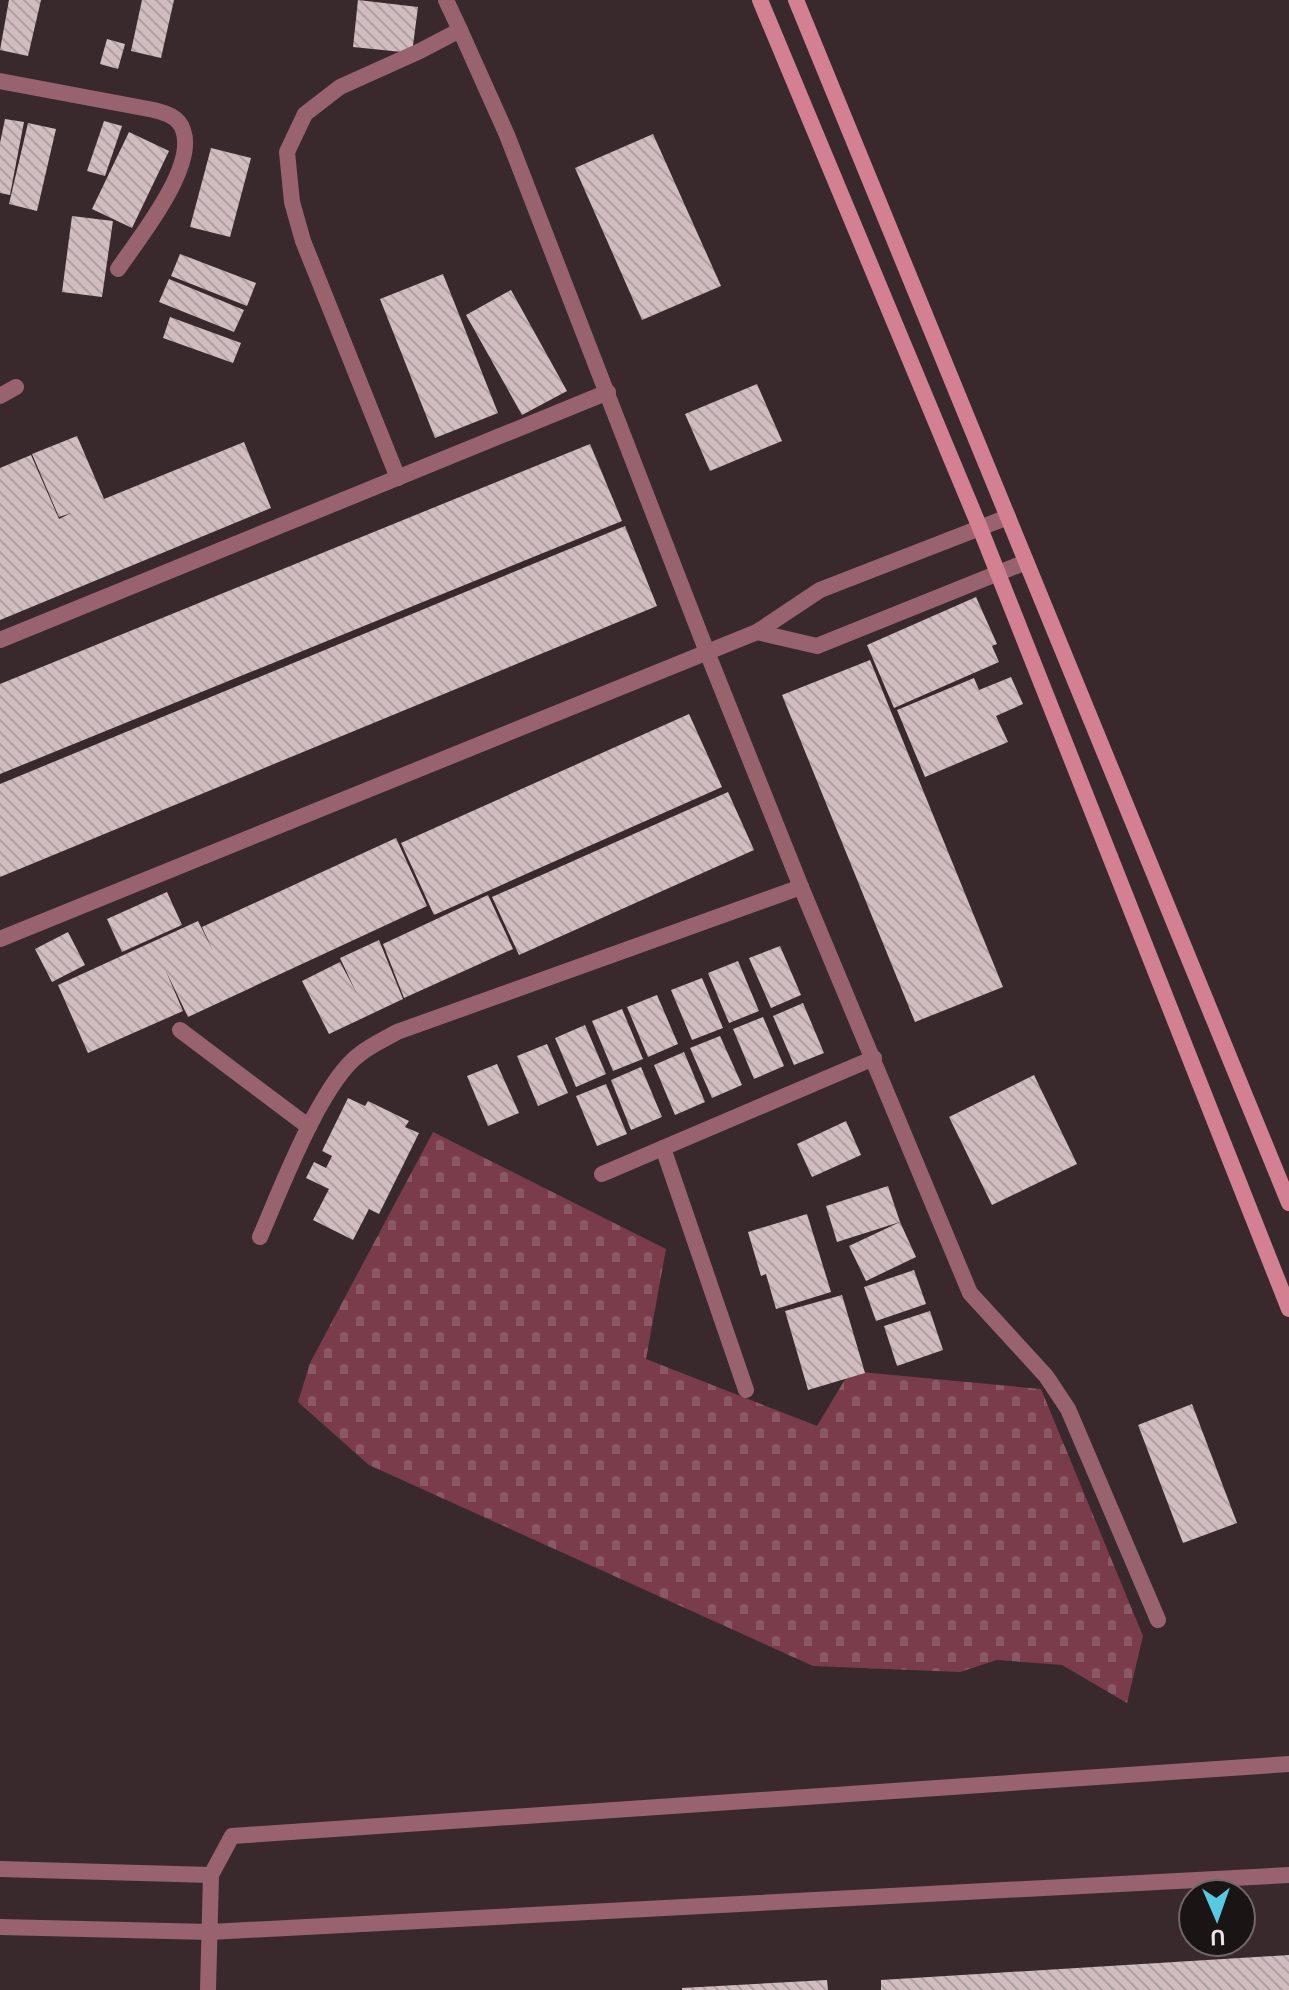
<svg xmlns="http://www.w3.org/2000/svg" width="1289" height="1990" font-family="Ubuntu,sans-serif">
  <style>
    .cemetery { fill: url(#cemetery-stones) }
    .building { fill: url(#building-back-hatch) }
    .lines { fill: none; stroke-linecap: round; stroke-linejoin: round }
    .street { stroke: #98636f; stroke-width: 16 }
    .secondary { stroke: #d38093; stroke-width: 16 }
  </style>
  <defs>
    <pattern id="cemetery-stones" width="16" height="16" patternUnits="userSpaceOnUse" patternTransform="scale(2)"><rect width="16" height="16" fill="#7a3c4b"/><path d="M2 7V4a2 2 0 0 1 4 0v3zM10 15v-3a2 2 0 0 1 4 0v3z" fill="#8d5865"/></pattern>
    <pattern id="building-back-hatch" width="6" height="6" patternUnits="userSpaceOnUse" patternTransform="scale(2)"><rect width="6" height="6" fill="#d1bdc0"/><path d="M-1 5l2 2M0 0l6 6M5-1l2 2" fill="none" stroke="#ae9fa1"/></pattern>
  </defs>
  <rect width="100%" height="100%" fill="#39292c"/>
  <path class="cemetery" d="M 433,1132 L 666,1249 L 646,1359 L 817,1426 L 850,1371 L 1041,1389 L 1143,1636 L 1127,1703 L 1062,1665 L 997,1660 L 960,1672 L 813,1666 L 369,1465 L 298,1402 L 310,1363 Z"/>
  <g class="building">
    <path d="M 9,0 L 41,0 L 28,56 L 0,50 Z"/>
    <path d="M 142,0 L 174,0 L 161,58 L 131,51 Z"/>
    <path d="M 358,0 L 418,7 L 412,53 L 353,47 Z"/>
    <path d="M 107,39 L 125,44 L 118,69 L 100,64 Z"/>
    <path d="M 5,119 L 24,122 L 10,195 L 0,193 L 0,143 Z"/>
    <path d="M 104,121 L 122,126 L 105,176 L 87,171 Z"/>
    <path d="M 28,123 L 56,129 L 37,211 L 9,204 Z"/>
    <path d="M 129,132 L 169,151 L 132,228 L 92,209 Z"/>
    <path d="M 653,134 L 721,286 L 642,320 L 575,168 Z"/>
    <path d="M 211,148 L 251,158 L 230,237 L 190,227 Z"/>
    <path d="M 72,216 L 113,221 L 102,297 L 62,292 Z"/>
    <path d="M 180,254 L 256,283 L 247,306 L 171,276 Z"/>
    <path d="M 443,274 L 498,413 L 435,438 L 380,299 Z"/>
    <path d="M 169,279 L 244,310 L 234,332 L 159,302 Z"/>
    <path d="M 511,290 L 567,391 L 522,415 L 466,315 Z"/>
    <path d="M 170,317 L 241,343 L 233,363 L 163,338 Z"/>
    <path d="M 757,384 L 782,441 L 710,471 L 685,414 Z"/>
    <path d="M 77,436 L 104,499 L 244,442 L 271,508 L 0,620 L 0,468 L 31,455 L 59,519 L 71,513 L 59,517 L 32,454 Z"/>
    <path d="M 590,444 L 622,521 L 0,774 L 0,684 Z"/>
    <path d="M 625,526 L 657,606 L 0,877 L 0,784 Z"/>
    <path d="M 976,597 L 997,644 L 992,646 L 999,662 L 894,708 L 867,645 Z"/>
    <path d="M 870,660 L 1003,987 L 915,1022 L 782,695 Z"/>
    <path d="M 1011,677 L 1023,704 L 996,716 L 1008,742 L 925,777 L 897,710 L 974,678 L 979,690 Z"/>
    <path d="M 689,714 L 722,787 L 434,915 L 401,843 Z"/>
    <path d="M 728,792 L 754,850 L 519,955 L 492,897 Z"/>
    <path d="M 396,838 L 427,906 L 188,1017 L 165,969 L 183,1011 L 88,1053 L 58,985 L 198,921 L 213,951 L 202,927 Z"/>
    <path d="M 167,892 L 182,925 L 122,952 L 107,919 Z"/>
    <path d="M 488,895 L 513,949 L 404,998 L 383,944 Z"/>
    <path d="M 68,932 L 85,965 L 52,982 L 35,949 Z"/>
    <path d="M 379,940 L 403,999 L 329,1034 L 302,981 L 340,962 L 356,992 L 340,958 Z"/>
    <path d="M 780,946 L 801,995 L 771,1008 L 749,958 Z"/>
    <path d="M 738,961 L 759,1011 L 729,1023 L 708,973 Z"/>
    <path d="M 702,978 L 723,1028 L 692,1040 L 671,990 Z"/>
    <path d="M 657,995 L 678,1044 L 648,1057 L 627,1007 Z"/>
    <path d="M 803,1003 L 824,1053 L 794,1065 L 773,1016 Z"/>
    <path d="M 622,1009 L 643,1059 L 613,1071 L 592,1021 Z"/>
    <path d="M 763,1017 L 784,1066 L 754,1079 L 733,1029 Z"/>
    <path d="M 585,1025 L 606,1074 L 576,1087 L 555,1038 Z"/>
    <path d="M 720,1036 L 742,1085 L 712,1098 L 690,1048 Z"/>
    <path d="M 547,1044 L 568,1093 L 538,1106 L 517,1056 Z"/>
    <path d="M 684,1052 L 705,1102 L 675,1115 L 654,1065 Z"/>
    <path d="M 497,1064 L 519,1113 L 488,1126 L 467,1076 Z"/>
    <path d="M 641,1067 L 662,1117 L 631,1130 L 611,1080 Z"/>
    <path d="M 1034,1075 L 1077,1164 L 992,1205 L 949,1117 Z"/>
    <path d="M 606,1084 L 627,1134 L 597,1146 L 576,1096 Z"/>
    <path d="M 348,1098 L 365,1106 L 368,1101 L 409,1121 L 405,1127 L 419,1133 L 379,1214 L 369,1209 L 353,1240 L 313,1220 L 329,1189 L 306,1178 L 314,1162 L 326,1168 L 332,1156 L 322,1151 Z"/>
    <path d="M 846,1121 L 861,1155 L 812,1177 L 797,1144 Z"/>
    <path d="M 888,1186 L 900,1222 L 837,1242 L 826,1206 Z"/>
    <path d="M 807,1214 L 831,1292 L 776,1309 L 766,1274 L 761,1276 L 748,1232 Z"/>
    <path d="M 900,1222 L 916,1257 L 866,1281 L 849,1246 Z"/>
    <path d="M 914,1270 L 926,1304 L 876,1321 L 864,1287 Z"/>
    <path d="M 842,1295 L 865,1373 L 808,1390 L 785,1311 Z"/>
    <path d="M 930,1311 L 943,1350 L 897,1366 L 884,1326 Z"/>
    <path d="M 1192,1404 L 1237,1523 L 1183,1543 L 1138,1425 Z"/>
    <path d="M 1289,1955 L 1289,1990 L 881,1990 L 881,1980 Z"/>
    <path d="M 827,1980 L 828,1990 L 682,1990 L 682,1988 Z"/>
  </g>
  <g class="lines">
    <g class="street">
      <path d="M 446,0 L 460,30"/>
      <path d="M 0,81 L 154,110 C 166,113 179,117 183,130 C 197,167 139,238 118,269"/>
      <path d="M 0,396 L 16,387"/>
      <path d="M 398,478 L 303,241 L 292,202 L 287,152 L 305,114 L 340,87 L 420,51 L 460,30 L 507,135 L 707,652 L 801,887 L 970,1293 L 1046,1376 L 1068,1409 L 1158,1620"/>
      <path d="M 757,632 L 817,646 L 1026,562"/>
      <path d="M 0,640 L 608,392"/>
      <path d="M 0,939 L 757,632 L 820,590 L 1008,517"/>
      <path d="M 180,1030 L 309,1127"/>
      <path d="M 663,1148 L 746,1390"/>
      <path d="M 602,1174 L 874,1058"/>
      <path d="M 260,1237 C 280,1191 321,1082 360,1054 C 371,1045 385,1039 397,1032 L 801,887"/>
      <path d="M 0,1869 L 211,1875"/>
      <path d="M 0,1927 L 210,1932 L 1289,1875"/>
      <path d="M 208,1990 L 211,1875 L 232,1836 L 1289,1764"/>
    </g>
    <g class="secondary">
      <path d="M 760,0 L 980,528 L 1289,1309"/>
      <path d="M 796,0 L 1289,1203"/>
    </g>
  </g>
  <g transform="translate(1217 1918) rotate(178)"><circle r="38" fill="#1b1415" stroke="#6f6768" stroke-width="2"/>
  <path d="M0-6L14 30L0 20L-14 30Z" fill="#58c9e3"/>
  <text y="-12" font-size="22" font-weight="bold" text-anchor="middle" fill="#ede3e5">U</text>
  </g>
</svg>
